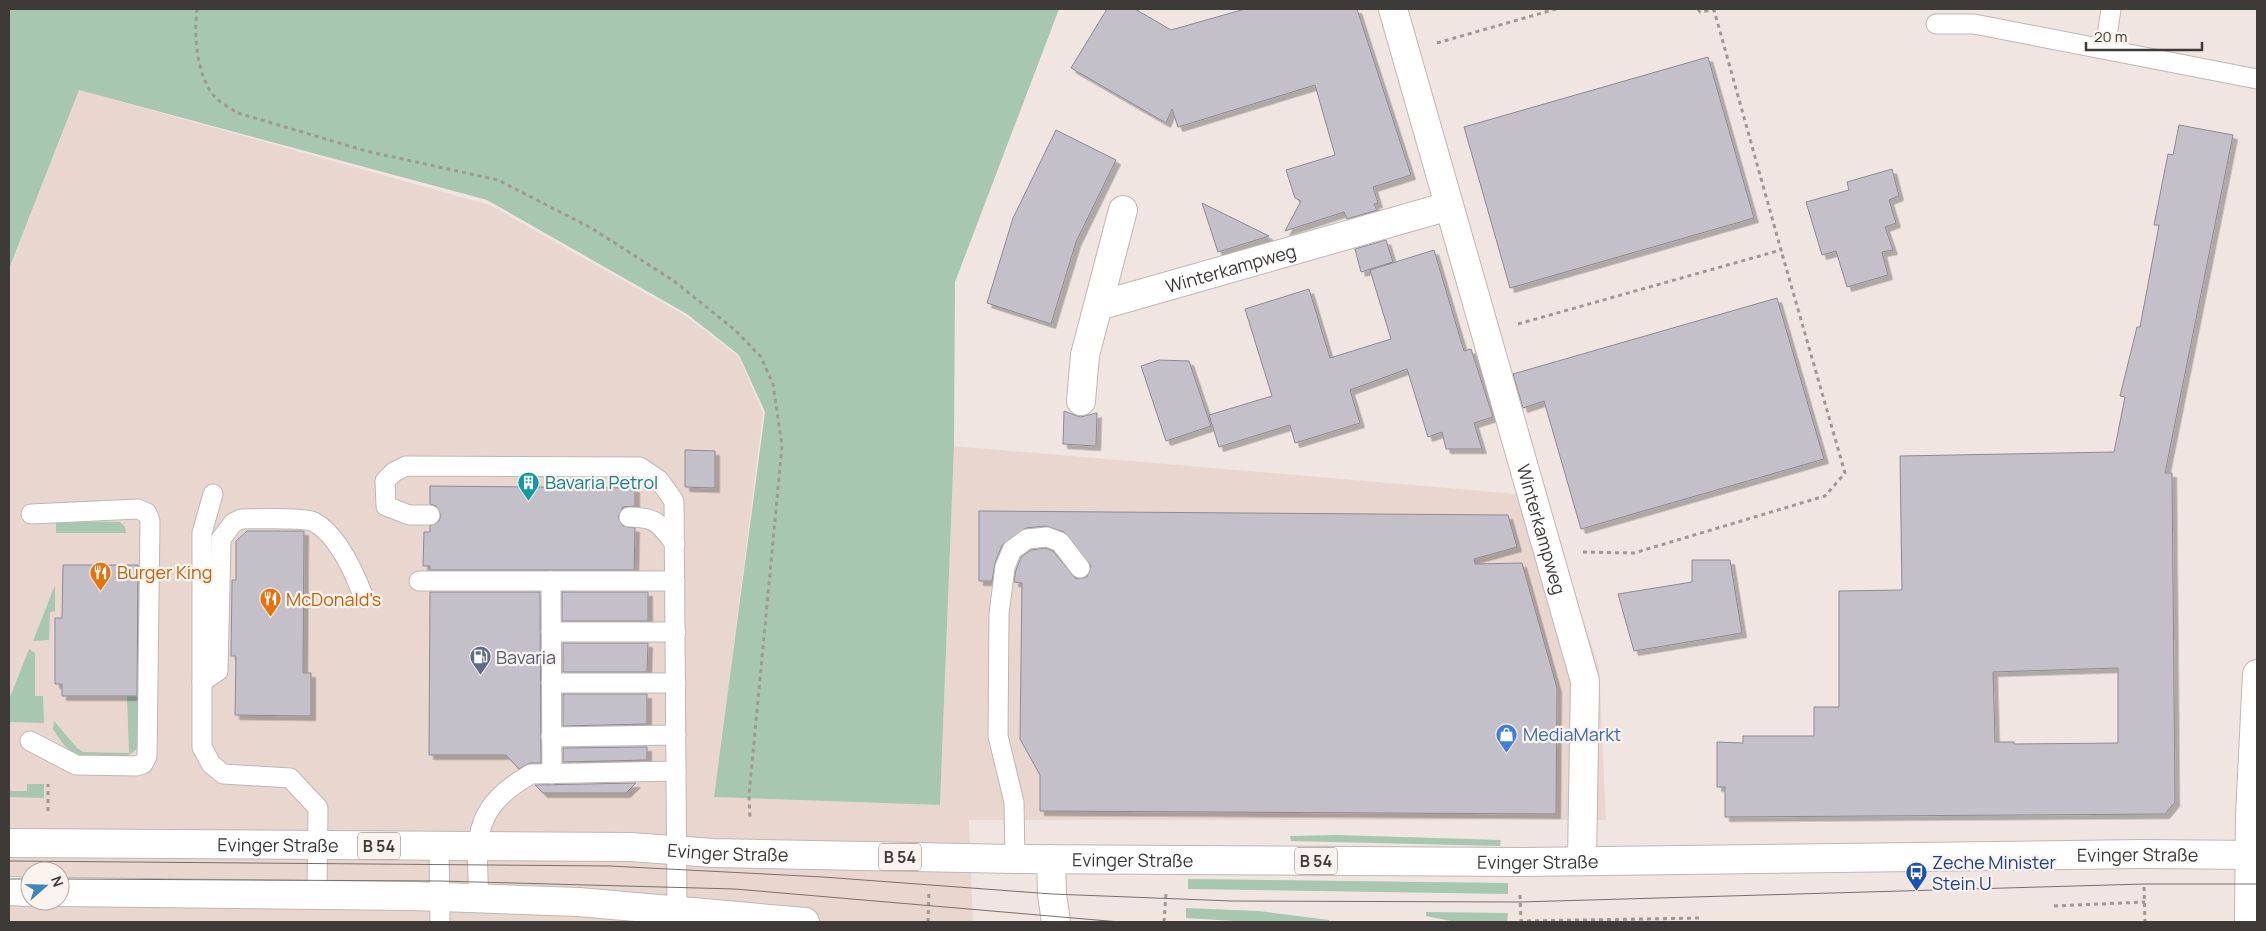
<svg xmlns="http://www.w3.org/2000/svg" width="2266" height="931" font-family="Manrope,sans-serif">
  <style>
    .built { fill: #e9d7cf; fill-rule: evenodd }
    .green { fill: #a7c7b0 }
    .building { fill: #c4c0c9; stroke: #8d8a92; fill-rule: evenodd; filter: url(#shadow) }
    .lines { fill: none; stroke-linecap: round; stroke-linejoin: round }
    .lane-casing { stroke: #c0b6b2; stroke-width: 21 }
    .street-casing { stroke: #c0b6b2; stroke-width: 30 }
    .secondary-casing { stroke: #c0b6b2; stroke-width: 30 }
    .primary-casing { stroke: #c0b6b2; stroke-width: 30 }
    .path { stroke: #a09895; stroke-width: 3; stroke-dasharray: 4 4; stroke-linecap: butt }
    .lane { stroke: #fff; stroke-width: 19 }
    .street { stroke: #fff; stroke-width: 28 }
    .secondary { stroke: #fff; stroke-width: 28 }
    .primary { stroke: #fff; stroke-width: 28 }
    .tram { stroke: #76706d; stroke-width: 1 }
    .labels { text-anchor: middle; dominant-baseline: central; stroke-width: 4.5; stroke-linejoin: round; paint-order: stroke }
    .shield { fill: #fdf3ee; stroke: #77726f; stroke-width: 1 }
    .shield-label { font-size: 16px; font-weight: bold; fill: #3e3a38 }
    .street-label { font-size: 18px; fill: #3e3a38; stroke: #fdf3ee }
    .culture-label { font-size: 18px; fill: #0d838f; stroke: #fdf3ee; text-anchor: start }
    .food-label { font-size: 18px; fill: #c56008; stroke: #fdf3ee; text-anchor: start }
    .service-label { font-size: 18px; fill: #4e5e75; stroke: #fdf3ee; text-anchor: start }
    .shop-label { font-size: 18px; fill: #366cbe; stroke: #fdf3ee; text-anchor: start }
    .transit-label { font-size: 18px; fill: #164399; stroke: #fdf3ee; text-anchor: start }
  </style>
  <defs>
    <filter id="shadow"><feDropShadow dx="4.5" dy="4.5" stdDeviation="0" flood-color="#0004"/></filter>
  </defs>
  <rect width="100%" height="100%" fill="#f0e5e1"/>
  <path class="built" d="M 79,90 L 490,205 L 686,316 L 739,357 L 763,413 L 715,797 L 940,805 L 954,446 L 1542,496 L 1599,667 L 1606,820 L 969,820 L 973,922 L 9,922 L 9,270 ZM 30,871 L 60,871 L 60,901 L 30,901 Z"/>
  <g class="green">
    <path d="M 9,9 L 1059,9 L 955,282 L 954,446 L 940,805 L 714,797 L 765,412 L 739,355 L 687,314 L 487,200 L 79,90 L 9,269 Z"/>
    <path d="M 56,521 L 120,522 L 125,527 L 126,533 L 56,533 Z"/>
    <path d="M 55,585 L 55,611 L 50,612 L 49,640 L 33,641 Z"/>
    <path d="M 29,649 L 35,653 L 35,696 L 43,696 L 44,723 L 9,722 L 9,700 Z"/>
    <path d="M 127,696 L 138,696 C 138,708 142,737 138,746 C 130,764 88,760 73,753 C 65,748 58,737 53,729 L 54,721 L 77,748 L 83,752 L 129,753 Z"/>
    <path d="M 27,784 L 44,784 L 44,798 L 9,797 L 9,791 L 27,791 Z"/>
    <path d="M 1337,835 L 1501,840 L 1500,846 L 1291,841 L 1290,836 Z"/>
    <path d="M 1188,879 L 1508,883 L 1508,894 L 1188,889 Z"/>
    <path d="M 1186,908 L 1259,911 L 1329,920 L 1329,922 L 1251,922 L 1186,918 Z"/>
    <path d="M 1426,912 L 1508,913 L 1507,922 L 1456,922 L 1426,916 Z"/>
  </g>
  <g class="building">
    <path d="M 1107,9 L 1135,9 L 1171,30 L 1245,9 L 1357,9 L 1411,175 L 1373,187 L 1378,203 L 1374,204 L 1377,210 L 1347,219 L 1344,212 L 1285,231 L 1301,201 L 1295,198 L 1286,170 L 1335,155 L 1315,85 L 1178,127 L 1172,109 L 1166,123 L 1071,68 Z"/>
    <path d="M 1708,57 L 1754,218 L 1510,288 L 1464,127 Z"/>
    <path d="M 2179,125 L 2233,135 L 2165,473 L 2172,473 L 2175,802 L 2165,814 L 1725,817 L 1725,787 L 1717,787 L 1717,742 L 1743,743 L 1743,736 L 1814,736 L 1814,707 L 1839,707 L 1839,591 L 1902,590 L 1900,456 L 2114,452 L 2125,397 L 2120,396 L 2137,327 L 2140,327 L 2154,252 L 2159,225 L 2154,225 L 2168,154 L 2173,155 ZM 2118,668 L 2118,743 L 2014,744 L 2014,742 L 1995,742 L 1993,672 Z"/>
    <path d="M 1056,130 L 1116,160 L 1076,242 L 1051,324 L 987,303 L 1013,218 Z"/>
    <path d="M 1892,169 L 1899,196 L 1889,200 L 1896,223 L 1885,227 L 1893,250 L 1882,252 L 1888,275 L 1847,287 L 1836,251 L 1822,255 L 1806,202 L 1849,190 L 1847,182 Z"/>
    <path d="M 1202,203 L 1269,236 L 1218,252 Z"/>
    <path d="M 1386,240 L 1393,262 L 1361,272 L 1355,249 Z"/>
    <path d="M 1434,250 L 1464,351 L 1471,349 L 1493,417 L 1474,423 L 1482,449 L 1446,449 L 1442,432 L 1428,437 L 1407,369 L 1350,390 L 1360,423 L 1295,443 L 1290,425 L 1219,447 L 1209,415 L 1272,396 L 1245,309 L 1309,289 L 1330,358 L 1391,339 L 1370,270 Z"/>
    <path d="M 1777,298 L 1824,459 L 1581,529 L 1544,401 L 1523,408 L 1513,374 Z"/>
    <path d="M 1159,360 L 1189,361 L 1211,426 L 1166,441 L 1141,366 Z"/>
    <path d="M 1064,411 L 1080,417 L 1097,413 L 1096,446 L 1063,444 Z"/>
    <path d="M 685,450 L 715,451 L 715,488 L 685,487 Z"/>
    <path d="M 430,486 L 635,488 L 635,506 L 623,507 L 618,517 L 623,526 L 635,528 L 634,570 L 430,570 L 430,566 L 423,566 L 424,532 L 430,532 L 430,526 L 439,521 L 441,515 L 436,506 L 430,504 Z"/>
    <path d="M 979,511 L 1508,515 L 1517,547 L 1474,559 L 1475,564 L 1522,563 L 1557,688 L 1556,814 L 1040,811 L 1040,775 L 1020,739 L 1022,583 L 1014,582 L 1016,570 L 1021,557 L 1031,550 L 1045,548 L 1053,551 L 1076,579 L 1087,577 L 1091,566 L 1064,532 L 1046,526 L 1026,528 L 1002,545 L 995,563 L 992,581 L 979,581 Z"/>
    <path d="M 247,531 L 304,531 L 303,673 L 311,673 L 311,716 L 235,715 L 236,656 L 231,656 L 232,580 L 236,580 L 236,541 Z"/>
    <path d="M 1692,560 L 1730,560 L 1742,633 L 1634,651 L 1618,594 L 1692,582 Z"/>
    <path d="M 63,565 L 138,565 L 137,696 L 62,696 L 62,684 L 55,684 L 55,618 L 62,618 Z"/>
    <path d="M 430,592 L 540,592 L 541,763 L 530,763 L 519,769 L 506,755 L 429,755 Z"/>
    <rect x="562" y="592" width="86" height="29"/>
    <path d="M 563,643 L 648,643 L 647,672 L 563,672 Z"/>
    <path d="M 563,694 L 647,694 L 647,724 L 563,726 Z"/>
    <path d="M 647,747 L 647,760 L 563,762 L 563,748 Z"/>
    <path d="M 636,783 L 626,793 L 543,793 L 535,785 Z"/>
  </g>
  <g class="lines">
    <defs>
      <g id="lane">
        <path d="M 1936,24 L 1974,24 L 2257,79"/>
        <path d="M 2105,49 L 2111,9"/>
        <path d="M 213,494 L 202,533 L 202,747 L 211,764 L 223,774 L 290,778 L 318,808 L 317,894"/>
        <path d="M 430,515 L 409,515 L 386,506 L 385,481 L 394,472 L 406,466 L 640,467 L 659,480 L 674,501 L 677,911"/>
        <path d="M 629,517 C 656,517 659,523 675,544"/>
        <path d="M 419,581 L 675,581"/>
        <path d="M 551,581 L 552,774"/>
        <path d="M 551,632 L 676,632"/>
        <path d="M 202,682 L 218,671 L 221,539 L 233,523 L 241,519 C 255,519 304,517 314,522 C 338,535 355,574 364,598"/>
        <path d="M 551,683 L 676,683"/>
        <path d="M 551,737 L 676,735"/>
        <path d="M 30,741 L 76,765 L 136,766 L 143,764 L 147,756 L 150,521 L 147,513 L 138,509 L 31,514"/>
        <path d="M 439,846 L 440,922"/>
        <path d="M 1015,859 L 1014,802 L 998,736 L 999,614 L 1005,567 L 1012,550 L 1027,539 L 1047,537 L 1060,542 L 1080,568"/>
        <path d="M 479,899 C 476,837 472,808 531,774 L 676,771"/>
      </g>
      <g id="street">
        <path id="s1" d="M 1393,9 L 1585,681 L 1582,861"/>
        <path id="s2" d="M 1098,306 L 1449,206"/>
        <path d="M 1081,401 L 1085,355 L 1123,210"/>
      </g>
      <g id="secondary">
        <path d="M 1051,859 L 1052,894 L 1056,922"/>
        <path d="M 2249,922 L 2250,816 L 2257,674"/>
      </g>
      <g id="primary">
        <path id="s3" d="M 9,843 L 631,847 L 713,853 L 1015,859 L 1519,862 L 2142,854 L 2257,855"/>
        <path d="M 9,891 L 30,892"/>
        <path d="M 60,892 L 412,896 L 579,902 L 805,922"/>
      </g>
    </defs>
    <use href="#lane" class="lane-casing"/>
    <use href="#street" class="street-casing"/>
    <use href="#secondary" class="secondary-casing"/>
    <use href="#primary" class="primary-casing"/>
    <g class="path">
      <path d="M 197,9 C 194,34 196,66 209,89 C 215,100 228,107 238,113 L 366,151 L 498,180 L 593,229 L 674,281 L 735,330 L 761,357 L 773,384 L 782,446 L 749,795 L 750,819"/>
      <path d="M 1698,9 L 1700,12 L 1714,10"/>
      <path d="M 1437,43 L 1556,9"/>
      <path d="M 1518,324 L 1781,250 L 1714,10 L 1718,9"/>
      <path d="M 1583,552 L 1634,553 L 1825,496 L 1845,473 L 1781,250"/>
      <path d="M 48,811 L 48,784"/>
      <path d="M 2144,887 L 2145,922"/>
      <path d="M 1520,895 L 1521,921 L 1702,918"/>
      <path d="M 2054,906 L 2145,902"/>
      <path d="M 928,922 L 929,890"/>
      <path d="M 1164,922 L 1166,893"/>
    </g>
    <use href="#lane" class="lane"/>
    <use href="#street" class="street"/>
    <use href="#secondary" class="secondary"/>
    <use href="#primary" class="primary"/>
    <g class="tram">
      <path d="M 9,861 L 610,866 L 823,877 L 1052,894 L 1232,901 L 1520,902 L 2144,884 L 2257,884"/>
      <path d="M 9,879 L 30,879"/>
      <path d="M 60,879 L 440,881 L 735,889 L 1120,922"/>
      <path d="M 2256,922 L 2257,922"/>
    </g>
  </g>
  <defs>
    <symbol id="building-pin" viewBox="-11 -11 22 30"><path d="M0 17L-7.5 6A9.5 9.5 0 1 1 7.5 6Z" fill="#0f9aa8" stroke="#fdf3ee"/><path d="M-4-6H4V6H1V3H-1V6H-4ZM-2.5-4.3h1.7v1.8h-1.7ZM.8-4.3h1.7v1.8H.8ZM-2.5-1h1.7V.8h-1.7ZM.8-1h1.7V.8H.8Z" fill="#fff"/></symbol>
    <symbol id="restaurant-pin" viewBox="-11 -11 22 30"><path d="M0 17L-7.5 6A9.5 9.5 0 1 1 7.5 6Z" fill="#e8710a" stroke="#fdf3ee"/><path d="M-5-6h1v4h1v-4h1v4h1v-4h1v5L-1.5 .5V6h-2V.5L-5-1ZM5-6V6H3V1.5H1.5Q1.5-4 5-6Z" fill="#fff"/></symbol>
    <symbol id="fuel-pin" viewBox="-11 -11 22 30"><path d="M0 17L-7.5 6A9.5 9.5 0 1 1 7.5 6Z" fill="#5c6f8a" stroke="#fdf3ee"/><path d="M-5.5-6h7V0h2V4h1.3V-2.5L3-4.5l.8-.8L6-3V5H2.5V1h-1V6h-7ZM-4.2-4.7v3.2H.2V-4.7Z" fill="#fff"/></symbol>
    <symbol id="shop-pin" viewBox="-11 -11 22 30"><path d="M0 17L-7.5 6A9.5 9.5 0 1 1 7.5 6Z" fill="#3f7fe0" stroke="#fdf3ee"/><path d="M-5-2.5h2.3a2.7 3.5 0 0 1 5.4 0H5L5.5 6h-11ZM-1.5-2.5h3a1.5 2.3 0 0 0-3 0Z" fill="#fff"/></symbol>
    <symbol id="bus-pin" viewBox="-11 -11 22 30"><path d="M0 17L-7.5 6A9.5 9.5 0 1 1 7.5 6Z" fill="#1a4fb4" stroke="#fdf3ee"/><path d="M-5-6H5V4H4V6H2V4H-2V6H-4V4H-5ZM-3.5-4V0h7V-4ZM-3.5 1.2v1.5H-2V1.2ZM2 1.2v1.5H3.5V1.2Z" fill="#fff"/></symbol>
  </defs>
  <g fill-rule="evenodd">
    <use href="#building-pin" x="516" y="470" width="25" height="34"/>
    <use href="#restaurant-pin" x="88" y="560" width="25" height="34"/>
    <use href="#restaurant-pin" x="258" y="586" width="25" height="34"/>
    <use href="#fuel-pin" x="468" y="644" width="25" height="34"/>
    <use href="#shop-pin" x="1494" y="722" width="25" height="34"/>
    <use href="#bus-pin" x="1904" y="860" width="25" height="34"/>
  </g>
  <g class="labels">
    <g class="shield">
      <rect x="358" y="832.5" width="42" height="27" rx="4"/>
      <rect x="879" y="843.5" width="42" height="27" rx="4"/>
      <rect x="1295" y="847.5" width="42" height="27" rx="4"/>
    </g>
    <g class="shield-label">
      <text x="379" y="846">B 54</text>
      <text x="900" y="857">B 54</text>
      <text x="1316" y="861">B 54</text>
    </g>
    <g class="street-label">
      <text stroke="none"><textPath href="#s2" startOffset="138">Winterkampweg</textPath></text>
      <text stroke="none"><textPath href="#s1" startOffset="541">Winterkampweg</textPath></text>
      <text stroke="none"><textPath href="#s3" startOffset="269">Evinger Straße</textPath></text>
      <text stroke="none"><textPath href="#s3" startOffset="719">Evinger Straße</textPath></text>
      <text stroke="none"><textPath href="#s3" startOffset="2129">Evinger Straße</textPath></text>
      <text stroke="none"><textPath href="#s3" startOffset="1124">Evinger Straße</textPath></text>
      <text stroke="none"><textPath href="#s3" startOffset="1529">Evinger Straße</textPath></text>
    </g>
    <g class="culture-label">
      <text x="545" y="482">Bavaria Petrol</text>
    </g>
    <g class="food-label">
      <text x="117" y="572">Burger King</text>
      <text x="286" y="599">McDonald's</text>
    </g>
    <g class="service-label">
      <text x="496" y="657">Bavaria</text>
    </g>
    <g class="shop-label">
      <text x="1523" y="734">MediaMarkt</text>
    </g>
    <g class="transit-label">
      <text x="1932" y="862">Zeche Minister<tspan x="1932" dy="21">Stein U</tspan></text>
    </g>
  </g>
  <rect width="2266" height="931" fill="none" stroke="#3e3a38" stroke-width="20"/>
  <g transform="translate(45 886) rotate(70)"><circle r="24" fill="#fdf3ee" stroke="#b1a9a5"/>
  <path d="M0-4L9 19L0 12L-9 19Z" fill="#3b87ba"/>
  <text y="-8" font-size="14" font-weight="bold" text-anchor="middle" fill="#3e3a38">N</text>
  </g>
  <path d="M2086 42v8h116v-8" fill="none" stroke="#3e3a38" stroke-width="2.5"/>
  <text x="2094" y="42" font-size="15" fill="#3e3a38" stroke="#fdf3ee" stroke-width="4" paint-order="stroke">20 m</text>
</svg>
